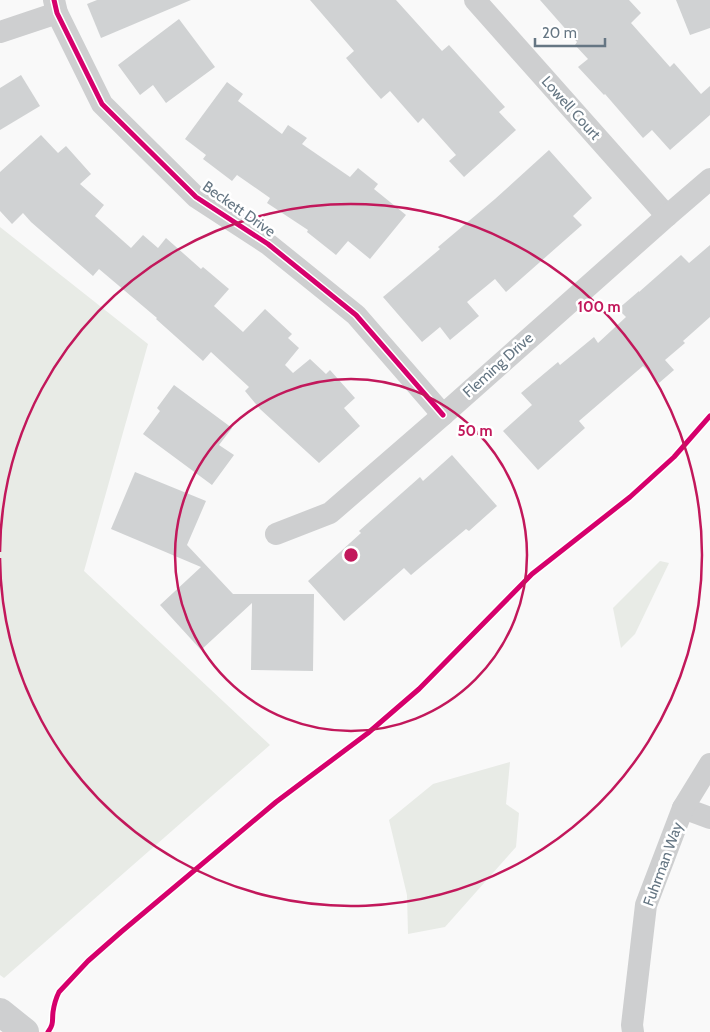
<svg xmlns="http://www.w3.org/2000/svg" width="710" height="1032" font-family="Cabin,sans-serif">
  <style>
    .green { fill: #e8ebe6 }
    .building { fill: #d0d2d3 }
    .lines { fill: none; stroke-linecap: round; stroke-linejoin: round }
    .minor { stroke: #cecfd0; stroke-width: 22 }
    .tertiary { stroke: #cecfd0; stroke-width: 28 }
    .cycleway-casing { stroke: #fff; stroke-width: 8 }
    .cycleway { stroke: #d6006c; stroke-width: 5 }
    .ring { fill: none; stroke: #c2185b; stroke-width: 2.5 }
    .labels { text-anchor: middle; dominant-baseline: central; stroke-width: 5; stroke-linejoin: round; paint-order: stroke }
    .street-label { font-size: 15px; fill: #657683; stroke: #fff }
    .centre { fill: #c2185b; stroke: #fff; stroke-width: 2.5 }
    .ring-label { font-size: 15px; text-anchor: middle; font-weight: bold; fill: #c2185b; stroke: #fff; stroke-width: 5; stroke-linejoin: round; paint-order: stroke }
  </style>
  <rect width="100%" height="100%" fill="#f9f9f9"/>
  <g class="green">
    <path d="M 0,227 L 148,344 L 84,571 L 270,745 L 4,978 L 0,975 Z"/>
    <path d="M 660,561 L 669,563 L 635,634 L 621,648 L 613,608 Z"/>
    <path d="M 510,762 L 506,804 L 519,813 L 516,847 L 445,927 L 408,934 L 407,895 L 389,820 L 433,784 Z"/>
  </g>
  <g class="building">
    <path d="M 97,0 L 191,0 L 101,38 L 87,4 Z"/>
    <path d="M 310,0 L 396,0 L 442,51 L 449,45 L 505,107 L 499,112 L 516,130 L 464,177 L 449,161 L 456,155 L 423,118 L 418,123 L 390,91 L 381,99 L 367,83 L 346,58 L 354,51 Z"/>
    <path d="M 540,0 L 629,0 L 641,13 L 631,23 L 670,67 L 674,63 L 701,94 L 710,86 L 710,115 L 670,150 L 652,130 L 643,138 L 605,94 L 604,95 L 578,67 L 588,59 L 575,45 L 577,42 Z"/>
    <path d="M 676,0 L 710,0 L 710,28 L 690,35 Z"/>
    <path d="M 179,19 L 215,67 L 166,103 L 153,85 L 140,95 L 118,65 Z"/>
    <path d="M 21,75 L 40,106 L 0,130 L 0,88 Z"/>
    <path d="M 227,82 L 243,94 L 238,101 L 282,134 L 288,125 L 307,138 L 302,144 L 350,177 L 358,168 L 378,184 L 374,189 L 406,215 L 370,259 L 348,241 L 336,255 L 307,232 L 308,230 L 267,203 L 270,198 L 237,175 L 232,181 L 203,159 L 206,155 L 185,139 Z"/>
    <path d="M 41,135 L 58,153 L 66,146 L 91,174 L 80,184 L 104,205 L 95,216 L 131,248 L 143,235 L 158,248 L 166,238 L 201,269 L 203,267 L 229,289 L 214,306 L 243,332 L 265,309 L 292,334 L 288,338 L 299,348 L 285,365 L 293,373 L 310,359 L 326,374 L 330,370 L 355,398 L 344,408 L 360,426 L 319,463 L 260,409 L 245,391 L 249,387 L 211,352 L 203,361 L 156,319 L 157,318 L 99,269 L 93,276 L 31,222 L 23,213 L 12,224 L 0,211 L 0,172 Z"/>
    <path d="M 549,150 L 592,198 L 573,216 L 582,225 L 506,292 L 495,279 L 467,302 L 479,316 L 450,340 L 440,327 L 422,342 L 383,297 L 440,249 L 438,247 L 495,199 Z"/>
    <path d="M 710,245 L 710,317 L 683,341 L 685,343 L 665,360 L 674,370 L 659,383 L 643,366 L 579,421 L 585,428 L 538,470 L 503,431 L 532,405 L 521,393 L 558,362 L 560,365 L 594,337 L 598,343 L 626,317 L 618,309 L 639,291 L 639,292 L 681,255 L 689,263 Z"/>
    <path d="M 174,385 L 232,428 L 219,445 L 234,455 L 212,485 L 143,434 L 160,411 L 157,408 Z"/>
    <path d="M 452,455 L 497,506 L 469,531 L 466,529 L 411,575 L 404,568 L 344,621 L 308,581 L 361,533 L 359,531 L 420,477 L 423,481 Z"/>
    <path d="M 135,472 L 206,501 L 187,545 L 233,594 L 314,594 L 313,671 L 251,670 L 252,603 L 201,650 L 160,605 L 201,567 L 111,529 Z"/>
  </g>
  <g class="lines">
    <g class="minor">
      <path d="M 54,0 L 57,13 L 102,104 L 196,197 L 268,244 L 356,315 L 443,415"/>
      <path d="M 475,0 L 667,216"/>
      <path d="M 0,32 L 57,13"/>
      <path d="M 276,534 L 330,513 L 443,415 L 667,216 L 710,179"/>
      <path d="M 683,808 L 710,818"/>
      <path d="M 633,1032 L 632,1025 L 646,905 L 683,808 L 710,764"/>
    </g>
    <path class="tertiary" d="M 0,1012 L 25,1032"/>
    <defs>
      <g id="cycleway">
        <path d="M 54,0 L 57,13 L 102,104 L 196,197 L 268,244 L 356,315 L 443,415"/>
        <path d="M 48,1032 C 54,1024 52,1021 53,1012 C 54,1005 56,998 59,992 L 88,961 L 121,932 L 276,802 L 368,733 L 419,689 L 532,574 L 630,497 L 674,457 L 710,416"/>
      </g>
    </defs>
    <use href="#cycleway" class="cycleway-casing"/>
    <use href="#cycleway" class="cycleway"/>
  </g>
  <g class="ring">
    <circle cx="351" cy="555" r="176"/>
    <path d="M0 552A351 351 0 1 1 0 558"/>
  </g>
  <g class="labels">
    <g class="street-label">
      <text transform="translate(571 108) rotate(48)">Lowell Court</text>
      <text transform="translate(239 209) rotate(35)">Beckett Drive</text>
      <text transform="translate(498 365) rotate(-42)">Fleming Drive</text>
      <text transform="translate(663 864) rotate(-70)">Fuhrman Way</text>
    </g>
  </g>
  <circle cx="351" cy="555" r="8" class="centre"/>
  <g class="ring-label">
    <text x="599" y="312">100 m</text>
    <text x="475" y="436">50 m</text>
  </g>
  <path d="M535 38v8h70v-8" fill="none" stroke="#657683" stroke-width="2.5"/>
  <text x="542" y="38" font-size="15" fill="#657683" stroke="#ffffff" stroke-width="4" paint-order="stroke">20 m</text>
</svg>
